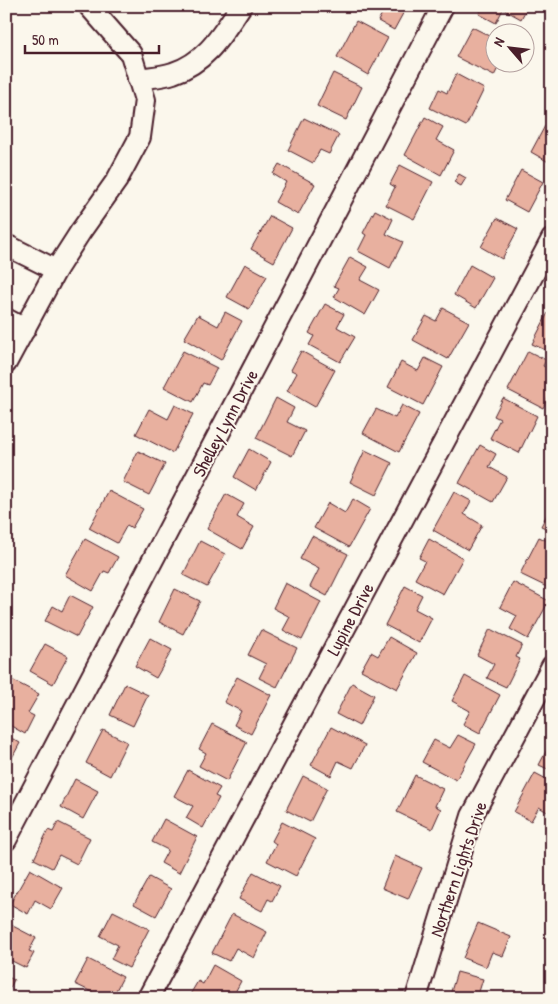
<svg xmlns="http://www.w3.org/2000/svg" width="558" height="1004" font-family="'Patrick Hand',sans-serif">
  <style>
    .building { fill: #e8b09f; stroke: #4a1f2b }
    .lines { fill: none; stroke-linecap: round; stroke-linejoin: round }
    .minor-casing { stroke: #4a1f2b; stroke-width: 24 }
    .minor { stroke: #fbf7ec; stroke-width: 20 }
    .labels { text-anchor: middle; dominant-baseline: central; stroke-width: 4; stroke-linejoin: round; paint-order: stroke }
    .street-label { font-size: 18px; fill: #4a1f2b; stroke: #fbf7ec }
  </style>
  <rect width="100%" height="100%" fill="#fbf7ec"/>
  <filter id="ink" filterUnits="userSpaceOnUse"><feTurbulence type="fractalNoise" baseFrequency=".02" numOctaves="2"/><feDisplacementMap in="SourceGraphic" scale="10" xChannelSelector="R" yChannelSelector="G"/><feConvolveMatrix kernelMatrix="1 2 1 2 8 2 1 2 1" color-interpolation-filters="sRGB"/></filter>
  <g filter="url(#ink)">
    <g class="building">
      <path d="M 382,6 L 407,6 L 394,30 L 378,21 L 385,8 Z"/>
      <path d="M 483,6 L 528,6 L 521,19 L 503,9 L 496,23 L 479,14 Z"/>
      <path d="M 356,21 L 388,38 L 368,75 L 337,57 Z"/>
      <path d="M 472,27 L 496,39 L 496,62 L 501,62 L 494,76 L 456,57 Z"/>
      <path d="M 333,73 L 362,87 L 346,120 L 317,106 Z"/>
      <path d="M 456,74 L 484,89 L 466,126 L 430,108 L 439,89 L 447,93 Z"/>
      <path d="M 425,117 L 443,127 L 436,140 L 454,150 L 441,175 L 405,155 Z"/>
      <path d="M 304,118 L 339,135 L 329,154 L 320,150 L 313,163 L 288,150 Z"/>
      <path d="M 546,124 L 552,127 L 552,164 L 531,152 Z"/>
      <path d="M 279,164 L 315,184 L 298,215 L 275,202 L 286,182 L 273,174 Z"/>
      <path d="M 400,165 L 433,182 L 414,219 L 386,205 L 395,187 L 390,184 Z"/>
      <path d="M 521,170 L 543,182 L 527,212 L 505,200 Z"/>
      <path d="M 459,174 L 466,178 L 461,186 L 454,182 Z"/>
      <path d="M 375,210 L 393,219 L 386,234 L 403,242 L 390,268 L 358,251 L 366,235 L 363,233 Z"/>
      <path d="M 270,216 L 292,228 L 274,262 L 251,249 Z"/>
      <path d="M 497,218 L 518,229 L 502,259 L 481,247 Z"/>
      <path d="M 350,257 L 368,267 L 360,280 L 379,290 L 365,315 L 334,297 L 339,288 L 334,286 Z"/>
      <path d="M 245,264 L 267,276 L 249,309 L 227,297 Z"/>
      <path d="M 470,265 L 493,278 L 476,308 L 454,295 Z"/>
      <path d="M 325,304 L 344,314 L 337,327 L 355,337 L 340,362 L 309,345 L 314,336 L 309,333 Z"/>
      <path d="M 552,305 L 552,353 L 532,344 Z"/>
      <path d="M 443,308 L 469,322 L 448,359 L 413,340 L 426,316 L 436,321 Z"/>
      <path d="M 225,312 L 242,321 L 221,360 L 184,339 L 198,315 L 218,326 Z"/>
      <path d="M 183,351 L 217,368 L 208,385 L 203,383 L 193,402 L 164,387 Z"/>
      <path d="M 301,351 L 335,370 L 315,407 L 287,391 L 297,373 L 291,370 Z"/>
      <path d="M 528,351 L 546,360 L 543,366 L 552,370 L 550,379 L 552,380 L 552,390 L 543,408 L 508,390 Z"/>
      <path d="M 425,358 L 443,367 L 423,405 L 388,387 L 401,362 L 418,371 Z"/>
      <path d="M 276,398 L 294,408 L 287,422 L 305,431 L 292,456 L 256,438 Z"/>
      <path d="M 503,398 L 537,416 L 519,453 L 490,438 L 500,419 L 494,416 Z"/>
      <path d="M 175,405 L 193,414 L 173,453 L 136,434 L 149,409 L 168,419 Z"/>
      <path d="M 402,405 L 419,414 L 399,452 L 363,433 L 376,409 L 395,418 Z"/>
      <path d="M 480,445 L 496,454 L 489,467 L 507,477 L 493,502 L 459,483 Z"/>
      <path d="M 249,449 L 271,462 L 256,490 L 234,477 Z"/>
      <path d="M 365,450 L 392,463 L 376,495 L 350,482 Z"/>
      <path d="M 138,451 L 165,464 L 149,495 L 123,482 Z"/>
      <path d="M 109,491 L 143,509 L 132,528 L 127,525 L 117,543 L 89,528 Z"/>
      <path d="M 454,492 L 471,501 L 464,514 L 482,525 L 468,550 L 433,530 Z"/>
      <path d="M 226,494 L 244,504 L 237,517 L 254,527 L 242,549 L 207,529 Z"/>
      <path d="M 353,499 L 370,509 L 349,547 L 314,528 L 328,503 L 345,513 Z"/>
      <path d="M 552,505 L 552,531 L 541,526 Z"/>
      <path d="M 312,536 L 348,554 L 327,596 L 310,587 L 319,569 L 300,559 Z"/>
      <path d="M 539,537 L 552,543 L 552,582 L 549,588 L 520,574 Z"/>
      <path d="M 85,539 L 118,557 L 109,573 L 104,571 L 93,591 L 65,575 Z"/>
      <path d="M 429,539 L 463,558 L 443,594 L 415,579 L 425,561 L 419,558 Z"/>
      <path d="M 200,541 L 225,554 L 207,587 L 183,575 Z"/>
      <path d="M 513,582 L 549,601 L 528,639 L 510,629 L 517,616 L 500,607 Z"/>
      <path d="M 285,583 L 321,602 L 302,640 L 283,630 L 290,617 L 273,608 Z"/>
      <path d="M 405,586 L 422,595 L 415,609 L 432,618 L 419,643 L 385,625 Z"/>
      <path d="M 175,589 L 200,601 L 183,634 L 159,622 Z"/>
      <path d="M 70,595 L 93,607 L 77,637 L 45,621 L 53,606 L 62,611 Z"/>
      <path d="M 490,629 L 522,645 L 516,657 L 520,659 L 506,687 L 487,678 L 494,664 L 477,655 Z"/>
      <path d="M 261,630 L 297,648 L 277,687 L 259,678 L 266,664 L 248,655 Z"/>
      <path d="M 389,637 L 417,653 L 397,689 L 361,670 L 371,652 L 378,656 Z"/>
      <path d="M 150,638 L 172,650 L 156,678 L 135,666 Z"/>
      <path d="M 45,644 L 68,656 L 53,684 L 30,671 Z"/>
      <path d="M 465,676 L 500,695 L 480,733 L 463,724 L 470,711 L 452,701 Z"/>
      <path d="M 237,677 L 271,695 L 251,734 L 234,725 L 241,711 L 224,702 Z"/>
      <path d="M 10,679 L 39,694 L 28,713 L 34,716 L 25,734 L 6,723 L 6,686 Z"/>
      <path d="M 352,683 L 374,695 L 359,726 L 336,714 Z"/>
      <path d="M 125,684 L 148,695 L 133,726 L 110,715 Z"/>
      <path d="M 212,724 L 247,742 L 227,781 L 199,766 L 206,753 L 199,749 Z"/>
      <path d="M 331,727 L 365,745 L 353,768 L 338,761 L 331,776 L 311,765 Z"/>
      <path d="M 103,730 L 127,742 L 110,776 L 86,763 Z"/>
      <path d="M 6,735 L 20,743 L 6,769 Z"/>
      <path d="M 458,735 L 476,744 L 456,780 L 422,762 L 434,740 L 450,748 Z"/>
      <path d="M 552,740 L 552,771 L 539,765 Z"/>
      <path d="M 188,770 L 220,788 L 215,796 L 219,798 L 203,828 L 186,818 L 193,806 L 174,796 Z"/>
      <path d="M 535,773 L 552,782 L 552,815 L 539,807 L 531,821 L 514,812 Z"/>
      <path d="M 415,775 L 443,789 L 435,806 L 441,809 L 432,829 L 397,812 Z"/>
      <path d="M 303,776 L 327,788 L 310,822 L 286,810 Z"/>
      <path d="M 75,779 L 98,791 L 83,819 L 61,807 Z"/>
      <path d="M 164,819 L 197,837 L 179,873 L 161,863 L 168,850 L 152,842 Z"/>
      <path d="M 58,822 L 90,838 L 77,864 L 59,855 L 52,868 L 34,859 L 48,830 L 53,832 Z"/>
      <path d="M 282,822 L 315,839 L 296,876 L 267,861 L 276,844 L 272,841 Z"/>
      <path d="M 395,856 L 422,868 L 408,899 L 382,888 Z"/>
      <path d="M 30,869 L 63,888 L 51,909 L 35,900 L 28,914 L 10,904 Z"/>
      <path d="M 253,872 L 280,886 L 272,901 L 268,899 L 262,911 L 239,899 Z"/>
      <path d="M 149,877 L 171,889 L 156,916 L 134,904 Z"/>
      <path d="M 113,911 L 149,929 L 129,968 L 111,959 L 118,945 L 100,936 Z"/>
      <path d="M 232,914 L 267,932 L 254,958 L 236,948 L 229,961 L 212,953 Z"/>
      <path d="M 478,923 L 511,937 L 503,956 L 492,952 L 486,967 L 463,958 Z"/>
      <path d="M 9,924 L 36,938 L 29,951 L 34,953 L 26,968 L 6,958 L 6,929 Z"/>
      <path d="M 88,959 L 123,977 L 112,998 L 91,998 L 94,993 L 75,984 Z"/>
      <path d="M 213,965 L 241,981 L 232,998 L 188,998 L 198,981 L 203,984 Z"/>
      <path d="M 457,972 L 483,979 L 477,998 L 449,998 Z"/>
      <path d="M 6,976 L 14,980 L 6,995 Z"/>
    </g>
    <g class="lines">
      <defs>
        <g id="minor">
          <path d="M 138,79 C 149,77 162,77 173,73 C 207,62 222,34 241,6"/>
          <path d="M 6,245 L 56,270"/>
          <path d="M 6,319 L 25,329"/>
          <path d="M 6,363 L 56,270 L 81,231 L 117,180 L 140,137 L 145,100 L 131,54 L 89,6"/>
          <path d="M 6,840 L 443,6"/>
          <path d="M 148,998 L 552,239"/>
          <path d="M 416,998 L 472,816 L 552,666"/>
        </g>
      </defs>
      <use href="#minor" class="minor-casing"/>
      <use href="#minor" class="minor"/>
    </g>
  </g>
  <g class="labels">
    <g class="street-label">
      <text transform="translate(225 423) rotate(-62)">Shelley Lynn Drive</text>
      <text transform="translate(350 619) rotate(-62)">Lupine Drive</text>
      <text transform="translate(458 869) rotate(-71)">Northern Lights Drive</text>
    </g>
  </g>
  <rect width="558" height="1004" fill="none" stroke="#fbf7ec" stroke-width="25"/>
  <rect x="12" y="12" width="533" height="979" fill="none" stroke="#4a1f2b" stroke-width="2" filter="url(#ink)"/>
  <g transform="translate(510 48) rotate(298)"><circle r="24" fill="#fbf7ec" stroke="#b4a19f"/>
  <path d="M0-4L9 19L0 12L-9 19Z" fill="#4a1f2b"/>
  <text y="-8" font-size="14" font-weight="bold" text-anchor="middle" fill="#4a1f2b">N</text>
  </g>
  <path d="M25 45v8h134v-8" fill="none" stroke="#4a1f2b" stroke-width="2.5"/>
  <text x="32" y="45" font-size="15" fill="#4a1f2b" stroke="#fbf7ec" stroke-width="4" paint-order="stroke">50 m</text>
</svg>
